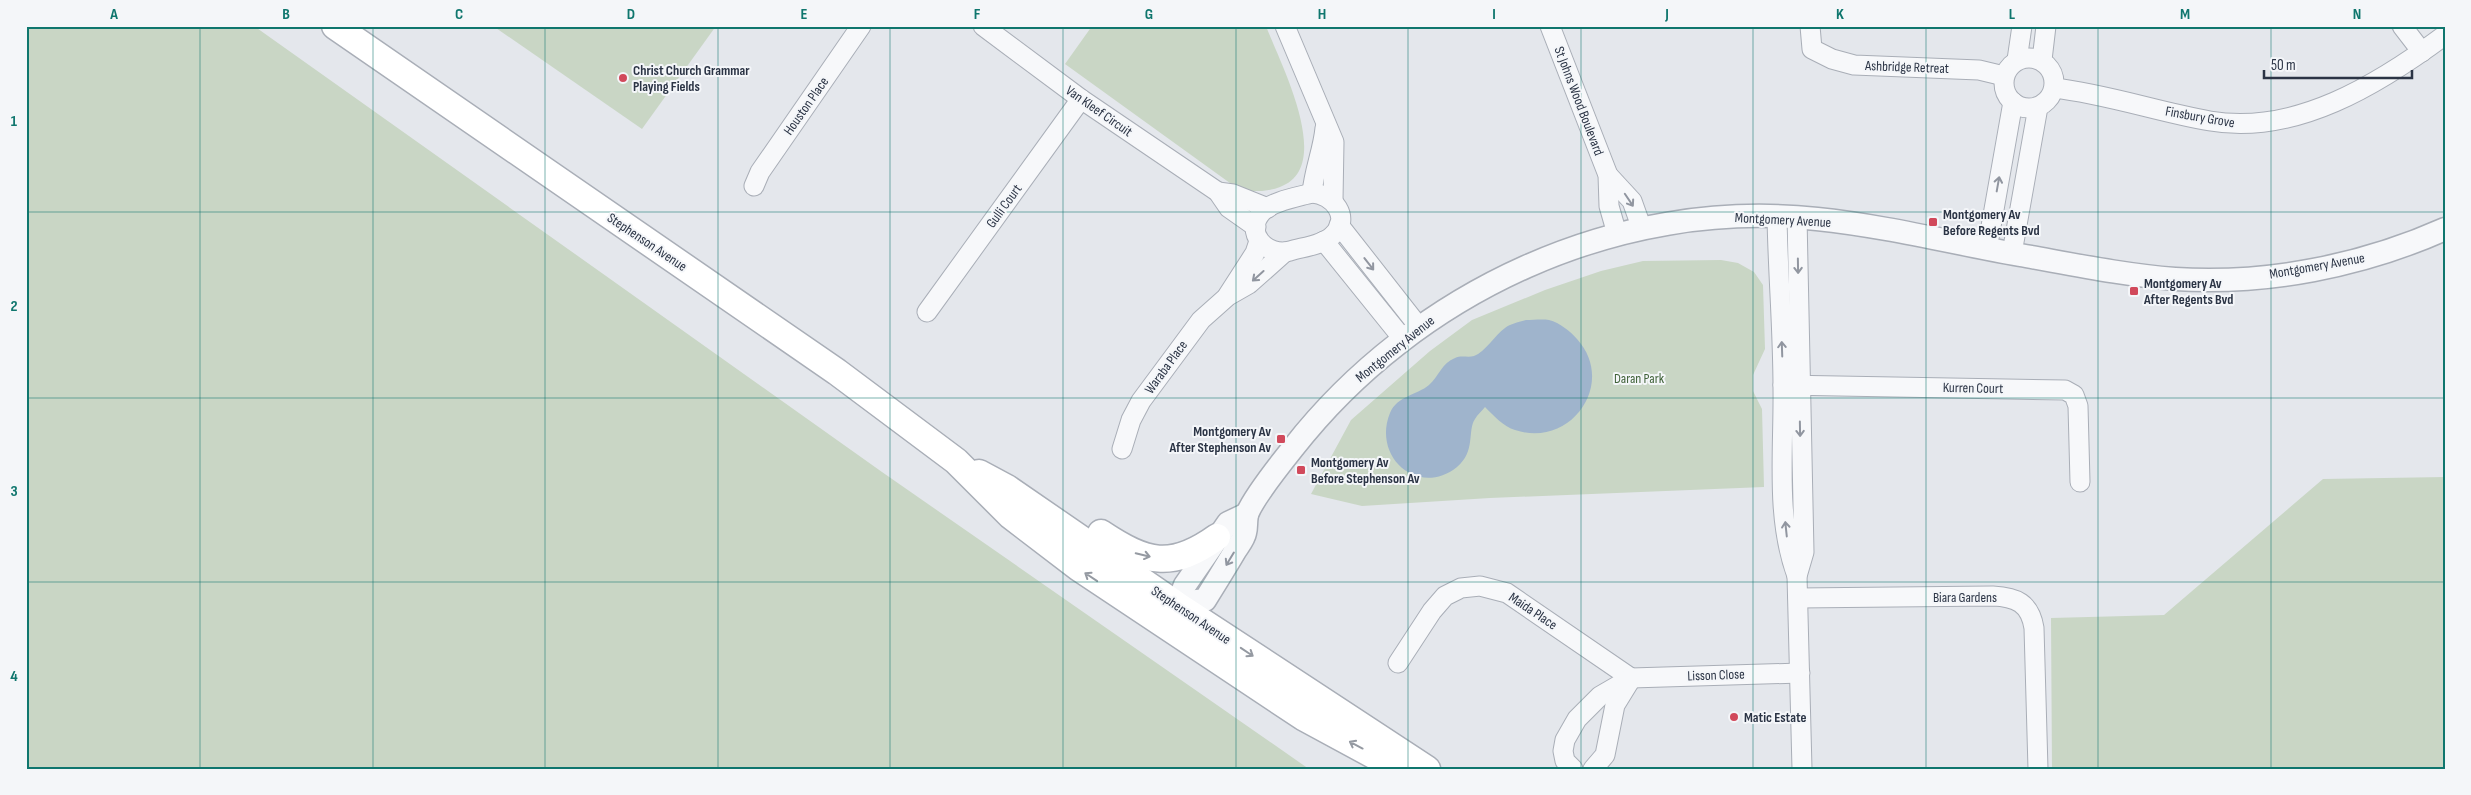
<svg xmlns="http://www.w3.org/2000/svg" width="2471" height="795" font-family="'Sofia Sans Condensed',sans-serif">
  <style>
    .green { fill: #c9d6c5 }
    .water { fill: #9fb4cc }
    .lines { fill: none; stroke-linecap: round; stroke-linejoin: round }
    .minor-casing { stroke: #a9aeb7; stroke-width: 21 }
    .tertiary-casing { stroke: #a9aeb7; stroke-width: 25 }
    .secondary-casing { stroke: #a9aeb7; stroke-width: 29 }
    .minor { stroke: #f7f8fa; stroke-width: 19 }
    .tertiary { stroke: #f7f8fa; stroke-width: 22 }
    .secondary { stroke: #fff; stroke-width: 26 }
    .oneway { stroke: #9196a0 }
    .oneway2 { stroke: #959aa2 }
    .grid { fill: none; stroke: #0f766e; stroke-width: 1; stroke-opacity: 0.55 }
    .poi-dot { fill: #d1495b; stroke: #f4f6f9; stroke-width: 2 }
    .labels { text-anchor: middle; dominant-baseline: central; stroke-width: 4; stroke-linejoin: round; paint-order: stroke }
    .street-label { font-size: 14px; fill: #2b3445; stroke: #f4f6f9 }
    .poi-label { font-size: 14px; font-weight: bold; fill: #2b3445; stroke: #f4f6f9; text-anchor: start }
    .park-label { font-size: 14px; fill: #3f6138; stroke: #f4f6f9 }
    .neatline { fill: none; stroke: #0f766e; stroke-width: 2 }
    .grid-label { font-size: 16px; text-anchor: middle; font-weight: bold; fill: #0f766e }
  </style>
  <rect width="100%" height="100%" fill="#e4e7ec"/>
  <g class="green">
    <path d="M 26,26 L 254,26 L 882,472 L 1309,769 L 26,769 Z"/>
    <path d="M 493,26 L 716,26 L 642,129 Z"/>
    <path d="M 1092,26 L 1266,26 C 1279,61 1336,167 1280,187 C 1267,192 1254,191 1241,191 L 1065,64 Z"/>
    <path d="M 1721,260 L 1738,263 L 1754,272 L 1763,285 L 1765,349 L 1753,375 L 1753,391 L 1762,409 L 1764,487 L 1490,498 L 1362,506 L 1311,494 L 1351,420 L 1430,351 L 1472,320 L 1545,290 L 1601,271 L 1643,261 Z"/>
    <path d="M 2445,477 L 2445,769 L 2052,769 L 2051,618 L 2164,615 L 2323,479 Z"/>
  </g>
  <path class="water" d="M 1526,320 C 1533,320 1542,319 1549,320 C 1560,323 1570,331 1577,339 C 1617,383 1571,449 1515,430 C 1504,427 1493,415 1485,407 C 1482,411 1477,415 1475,419 C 1467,431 1476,451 1457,467 C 1418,498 1372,457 1390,413 C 1397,396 1417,395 1429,385 C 1439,376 1442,363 1455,358 C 1461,355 1468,358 1474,356 C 1485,352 1495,335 1505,328 C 1510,324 1519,322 1526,320 Z"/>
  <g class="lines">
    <defs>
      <g id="minor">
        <path d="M 983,26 L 1081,99 L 1218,192 L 1229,208 L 1256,227"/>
        <path d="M 1285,26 L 1334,142 L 1333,200"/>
        <path d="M 1550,26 L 1608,175 L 1609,206 L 1617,234"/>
        <path d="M 1810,26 L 1812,49 L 1832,59 L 1854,65 L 1979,70 L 2004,76"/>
        <path d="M 2402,26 L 2422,52"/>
        <circle cx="2029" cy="83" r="25"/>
        <path d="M 2017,60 L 2022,26"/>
        <path d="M 2042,60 L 2046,26"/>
        <path d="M 2054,88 C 2107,94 2158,112 2210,121 C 2295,136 2379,84 2445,35"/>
        <path d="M 1608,175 L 1632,201 L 1642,229"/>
        <path d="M 754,186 L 760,172 L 861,26"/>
        <path d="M 1218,192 L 1233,194 L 1268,208"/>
        <path d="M 1312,193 C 1333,194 1352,218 1333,235 C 1324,245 1303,247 1290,251 C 1267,257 1243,233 1262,212 C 1272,201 1298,197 1312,193 Z"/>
        <path d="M 1312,193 C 1314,170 1323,150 1325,128"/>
        <path d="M 1777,217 C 1778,274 1783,331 1783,388 C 1784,449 1775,517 1797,576"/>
        <path d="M 1797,217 L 1804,552 L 1797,576 L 1802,769"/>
        <path d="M 1339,225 L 1419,327"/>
        <path d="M 1324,241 L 1403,339"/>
        <path d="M 1987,249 L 2013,102"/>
        <path d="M 2012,253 L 2038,107"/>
        <path d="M 1228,295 L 1255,253 L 1259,241"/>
        <path d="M 927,312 L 1081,99"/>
        <path d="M 1783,385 L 2065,390 L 2074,395 L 2078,406 L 2080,482"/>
        <path d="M 1122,449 L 1131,420 L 1141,401 L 1201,320 L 1228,296 L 1249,284 L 1285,252"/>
        <path d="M 1798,598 L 1993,596 C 2016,597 2030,603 2034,628 L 2038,769"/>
        <path d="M 1398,663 L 1432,611 L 1445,596 L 1461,588 L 1480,586 L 1507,593 L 1631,678"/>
        <path d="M 1573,769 L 1565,761 L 1563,751 L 1565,740 L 1577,719 L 1600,696 L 1631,678 L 1800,673"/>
        <path d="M 1593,769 L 1605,755 L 1615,705 L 1631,679"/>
      </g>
      <g id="tertiary">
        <path d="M 1166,605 L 1205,600 C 1215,584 1225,568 1235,551 C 1238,546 1244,539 1245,533 C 1247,526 1245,519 1248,512 C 1255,496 1281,463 1293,448 C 1415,292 1618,197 1817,219 C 1885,226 1953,243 2020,255 C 2071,264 2123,275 2175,279 C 2266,285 2362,266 2445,229"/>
        <path d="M 1183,616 L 1177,605 L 1185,585 L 1228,523 L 1247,514"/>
      </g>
      <g id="secondary">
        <path d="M 335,26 L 837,372 L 956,461 L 1011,516 L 1079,568 L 1303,717 L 1399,769"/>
        <path d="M 979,473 L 1007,488 L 1177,605 L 1427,769"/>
        <path d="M 1101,533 C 1146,563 1171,570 1217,537"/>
      </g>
    </defs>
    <use href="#minor" class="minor-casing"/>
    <use href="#tertiary" class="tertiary-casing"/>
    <use href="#secondary" class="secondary-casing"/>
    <use href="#minor" class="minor"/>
    <use href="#tertiary" class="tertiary"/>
    <use href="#secondary" class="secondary"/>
  </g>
  <defs><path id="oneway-shaft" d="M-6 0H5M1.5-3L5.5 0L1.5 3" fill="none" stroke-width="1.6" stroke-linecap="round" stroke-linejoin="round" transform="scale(1.25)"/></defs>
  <g class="oneway">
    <use href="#oneway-shaft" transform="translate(1998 184) rotate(-80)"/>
    <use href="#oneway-shaft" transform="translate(1629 200) rotate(56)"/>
    <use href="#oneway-shaft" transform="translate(1369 264) rotate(52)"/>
    <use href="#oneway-shaft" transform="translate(1798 266) rotate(89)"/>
    <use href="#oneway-shaft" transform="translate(1258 276) rotate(138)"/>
    <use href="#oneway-shaft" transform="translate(1782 349) rotate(-92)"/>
    <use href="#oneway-shaft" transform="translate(1800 429) rotate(89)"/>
    <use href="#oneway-shaft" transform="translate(1786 529) rotate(-96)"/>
    <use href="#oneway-shaft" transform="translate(1230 559) rotate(121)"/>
  </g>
  <g class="oneway2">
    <use href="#oneway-shaft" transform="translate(1143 555) rotate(13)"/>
    <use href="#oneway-shaft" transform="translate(1091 577) rotate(-146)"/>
    <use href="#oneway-shaft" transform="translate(1247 652) rotate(34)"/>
    <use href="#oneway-shaft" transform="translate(1356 745) rotate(-152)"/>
  </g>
  <path class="grid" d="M 200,26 L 200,769M 373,26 L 373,769M 545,26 L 545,769M 718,26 L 718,769M 890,26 L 890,769M 1063,26 L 1063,769M 1236,26 L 1236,769M 1408,26 L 1408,769M 1581,26 L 1581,769M 1753,26 L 1753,769M 1926,26 L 1926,769M 2098,26 L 2098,769M 2271,26 L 2271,769M 26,212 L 2445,212M 26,398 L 2445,398M 26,582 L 2445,582"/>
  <g class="poi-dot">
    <circle cx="623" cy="78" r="5"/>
    <rect x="1928" y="217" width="10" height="10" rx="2.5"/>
    <rect x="2129" y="286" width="10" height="10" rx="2.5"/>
    <rect x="1276" y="434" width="10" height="10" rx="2.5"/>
    <rect x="1296" y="465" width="10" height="10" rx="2.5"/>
    <circle cx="1734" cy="717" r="5"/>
  </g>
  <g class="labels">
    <g class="street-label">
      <text transform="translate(1907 67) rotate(2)">Ashbridge Retreat</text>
      <text transform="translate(1579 101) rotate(69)">St Johns Wood Boulevard</text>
      <text transform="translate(806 106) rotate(-55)">Houston Place</text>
      <text transform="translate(1099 111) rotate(35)">Van Kleef Circuit</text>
      <text transform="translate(2200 117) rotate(10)">Finsbury Grove</text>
      <text transform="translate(1004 206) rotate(-54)">Gulli Court</text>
      <text transform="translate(1783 220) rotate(3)">Montgomery Avenue</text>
      <text transform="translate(647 242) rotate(34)">Stephenson Avenue</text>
      <text transform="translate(2317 266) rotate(-10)">Montgomery Avenue</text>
      <text transform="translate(1395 349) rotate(-39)">Montgomery Avenue</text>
      <text transform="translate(1166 367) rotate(-54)">Waraba Place</text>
      <text transform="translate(1973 388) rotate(1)">Kurren Court</text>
      <text x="1965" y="597">Biara Gardens</text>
      <text transform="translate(1533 611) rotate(34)">Maida Place</text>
      <text transform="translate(1191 615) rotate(34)">Stephenson Avenue</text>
      <text transform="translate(1716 675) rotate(-2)">Lisson Close</text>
    </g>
    <g class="poi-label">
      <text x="633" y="70">Christ Church Grammar<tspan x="633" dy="16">Playing Fields</tspan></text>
      <text x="1943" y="214">Montgomery Av<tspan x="1943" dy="16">Before Regents Bvd</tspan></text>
      <text x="2144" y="283">Montgomery Av<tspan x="2144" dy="16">After Regents Bvd</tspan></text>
      <text x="1271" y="431" text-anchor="end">Montgomery Av<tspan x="1271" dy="16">After Stephenson Av</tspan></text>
      <text x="1311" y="462">Montgomery Av<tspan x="1311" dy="16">Before Stephenson Av</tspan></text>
      <text x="1744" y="717">Matic Estate</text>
    </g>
    <g class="park-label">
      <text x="1639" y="378">Daran Park</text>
    </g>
  </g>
  <rect width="2471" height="795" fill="none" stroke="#f4f6f9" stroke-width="55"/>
  <path d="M2264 70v8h148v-8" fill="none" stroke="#2b3445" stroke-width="2.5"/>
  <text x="2271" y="70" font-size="15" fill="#2b3445" stroke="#f4f6f9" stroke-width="4" paint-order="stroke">50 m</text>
  <rect x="28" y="28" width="2416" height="740" class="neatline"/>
  <g class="grid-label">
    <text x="114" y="19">A</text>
    <text x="286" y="19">B</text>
    <text x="459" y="19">C</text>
    <text x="631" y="19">D</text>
    <text x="804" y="19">E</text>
    <text x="977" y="19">F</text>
    <text x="1149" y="19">G</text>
    <text x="1322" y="19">H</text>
    <text x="1494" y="19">I</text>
    <text x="1667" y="19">J</text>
    <text x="1840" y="19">K</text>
    <text x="2012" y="19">L</text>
    <text x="2185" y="19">M</text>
    <text x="2357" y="19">N</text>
    <text x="14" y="126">1</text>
    <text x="14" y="311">2</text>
    <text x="14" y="496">3</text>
    <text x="14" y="681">4</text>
  </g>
</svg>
